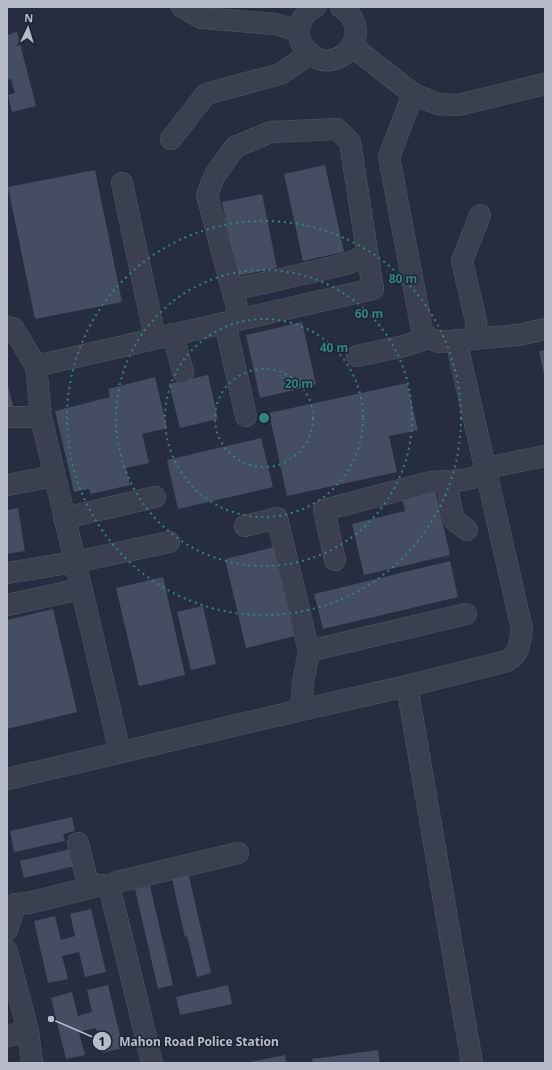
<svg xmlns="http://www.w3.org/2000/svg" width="552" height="1070" font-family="'Noto Sans',sans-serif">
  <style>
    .building { fill: #454d62 }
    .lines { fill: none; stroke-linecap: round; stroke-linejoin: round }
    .minor-casing { stroke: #525867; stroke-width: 22 }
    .minor { stroke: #3a4050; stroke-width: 21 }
    .ring { fill: none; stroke: #318480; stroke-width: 2; stroke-dasharray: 2 4 }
    .centre { fill: #318480; stroke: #1f2535; stroke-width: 2 }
    .ring-label { font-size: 12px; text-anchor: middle; font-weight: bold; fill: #318480; stroke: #1f2535; stroke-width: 3; stroke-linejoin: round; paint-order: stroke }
    .leader { fill: none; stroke: #b7bbca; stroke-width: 1.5 }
    .callout-dot { fill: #b7bbca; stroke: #1f2535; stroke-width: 1.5 }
    .mark-label { font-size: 12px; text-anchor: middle; font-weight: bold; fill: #111 }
    .callout-label { font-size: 12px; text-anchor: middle; font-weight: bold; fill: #b7bbca; stroke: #1f2535; stroke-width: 3; stroke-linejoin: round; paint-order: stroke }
  </style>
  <rect width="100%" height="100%" fill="#262d40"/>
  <g class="building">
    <path d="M 17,32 L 36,106 L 12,112 L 8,95 L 15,93 L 11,79 L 7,80 L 7,35 Z"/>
    <path d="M 325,165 L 344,252 L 303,261 L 284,174 Z"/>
    <path d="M 95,170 L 122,302 L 35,319 L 8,187 Z"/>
    <path d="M 262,194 L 277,268 L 237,276 L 222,202 Z"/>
    <path d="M 302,322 L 316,385 L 260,398 L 246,335 Z"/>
    <path d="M 545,350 L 545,374 L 544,374 L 539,351 Z"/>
    <path d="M 208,375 L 218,419 L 180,428 L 169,384 Z"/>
    <path d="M 155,377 L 167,428 L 142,434 L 149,463 L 126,468 L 130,485 L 91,494 L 89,489 L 74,492 L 55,411 L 110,397 L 108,389 Z"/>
    <path d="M 7,382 L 13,406 L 7,407 Z"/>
    <path d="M 407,383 L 418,430 L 389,436 L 397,472 L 287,496 L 269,413 Z"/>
    <path d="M 261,438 L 273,487 L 178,509 L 167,460 Z"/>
    <path d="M 434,485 L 450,555 L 364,575 L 352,524 L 405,511 L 401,493 Z"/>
    <path d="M 18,508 L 25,551 L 7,554 L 7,510 Z"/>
    <path d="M 274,547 L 295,636 L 246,648 L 225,559 Z"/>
    <path d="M 450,561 L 458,597 L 323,629 L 314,594 Z"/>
    <path d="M 163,577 L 185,675 L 139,686 L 116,588 Z"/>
    <path d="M 203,606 L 216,664 L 191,670 L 177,612 Z"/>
    <path d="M 53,609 L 77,712 L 7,729 L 7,620 Z"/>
    <path d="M 72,817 L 75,831 L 63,834 L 65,841 L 14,852 L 10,831 Z"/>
    <path d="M 71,849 L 75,866 L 24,878 L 20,861 Z"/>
    <path d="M 189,876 L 211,973 L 197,977 L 187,936 L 185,937 L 172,879 Z"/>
    <path d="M 150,886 L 173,985 L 158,989 L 135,889 Z"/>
    <path d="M 91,909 L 106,972 L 85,977 L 79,952 L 62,956 L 68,979 L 48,983 L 34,921 L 55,916 L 61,940 L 75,936 L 70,914 Z"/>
    <path d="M 108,985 L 123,1048 L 102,1053 L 96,1028 L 79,1032 L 85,1055 L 66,1059 L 51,998 L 72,992 L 78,1016 L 92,1012 L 87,990 Z"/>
    <path d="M 228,985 L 232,1004 L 180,1015 L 176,997 Z"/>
    <path d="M 378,1050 L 380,1063 L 313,1063 L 312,1059 Z"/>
    <path d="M 285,1055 L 286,1063 L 250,1063 L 250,1062 Z"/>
  </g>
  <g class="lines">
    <defs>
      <g id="minor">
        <path d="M 182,7 L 202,18 L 275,24 L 299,31"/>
        <path d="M 315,7 C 306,12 299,21 299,32 C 299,39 302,46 307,51 C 335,81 379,32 341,7"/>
        <path d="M 352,46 L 413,94 L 438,104 L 458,105 L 545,84"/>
        <path d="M 413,94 L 389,157 L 422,330 L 429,338 L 439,342 L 518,335 L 545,329"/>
        <path d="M 171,139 L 206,94 L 280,74 L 310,54"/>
        <path d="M 122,183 L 155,338"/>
        <path d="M 233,290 L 346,264 L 368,255"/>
        <path d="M 225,323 L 246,416"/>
        <path d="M 7,327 L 13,328 L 36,366"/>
        <path d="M 173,334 L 183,372"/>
        <path d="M 477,339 L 476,321 L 462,261 L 480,215"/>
        <path d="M 357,356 L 404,346 L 429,338"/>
        <path d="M 7,417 L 41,417"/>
        <path d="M 486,468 L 545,456"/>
        <path d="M 448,481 L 449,497 L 454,520 L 467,530"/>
        <path d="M 7,485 L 54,476"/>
        <path d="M 64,518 L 155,497"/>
        <path d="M 245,526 L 277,518 L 309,651"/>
        <path d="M 335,560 L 324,510 L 431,482 L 462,480 L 487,475"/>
        <path d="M 7,573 L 75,562 L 169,542"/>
        <path d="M 7,605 L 81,589"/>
        <path d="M 407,686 L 472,1063"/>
        <path d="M 301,710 L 303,683 L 309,651 L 466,614"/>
        <path d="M 120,752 L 41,417 L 36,366 L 373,289 L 350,142 L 337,129 L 271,132 L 235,147 L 215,175 L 207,195 L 240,319"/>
        <path d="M 7,779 L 301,710 L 407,686 L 507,661 C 520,654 520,642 522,629 L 456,340"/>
        <path d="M 78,843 L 89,888"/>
        <path d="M 109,886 L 117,882 L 238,853"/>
        <path d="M 16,904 L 29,903 L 101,885 L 109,886 L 122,938 L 152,1063"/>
        <path d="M 7,930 L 16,904"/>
        <path d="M 7,951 L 28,1031 L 32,1063"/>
        <path d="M 7,1036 L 28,1031"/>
      </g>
    </defs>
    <use href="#minor" class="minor-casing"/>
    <use href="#minor" class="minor"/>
  </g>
  <g class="ring">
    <circle cx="264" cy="418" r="49"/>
    <circle cx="264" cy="418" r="99"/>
    <circle cx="264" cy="418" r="148"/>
    <circle cx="264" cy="418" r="197"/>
  </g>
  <circle cx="264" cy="418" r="6" class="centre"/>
  <g class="ring-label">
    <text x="403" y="283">80 m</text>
    <text x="369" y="318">60 m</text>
    <text x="334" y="352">40 m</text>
    <text x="299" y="388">20 m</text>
  </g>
  <path class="leader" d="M51 1019L102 1041"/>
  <g class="callout-dot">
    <circle cx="51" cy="1019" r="4"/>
    <circle cx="102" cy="1041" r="10"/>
  </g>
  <g class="mark-label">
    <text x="102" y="1046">1</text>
  </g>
  <g class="callout-label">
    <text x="199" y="1046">Mahon Road Police Station</text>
  </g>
  <rect width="552" height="1070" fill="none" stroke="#b7bbca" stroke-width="16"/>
  <g transform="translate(28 28) rotate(4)" stroke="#1f2535" stroke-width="3" paint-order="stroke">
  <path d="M0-3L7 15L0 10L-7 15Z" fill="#b7bbca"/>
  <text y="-6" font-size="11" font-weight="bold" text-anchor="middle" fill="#b7bbca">N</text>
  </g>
</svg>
